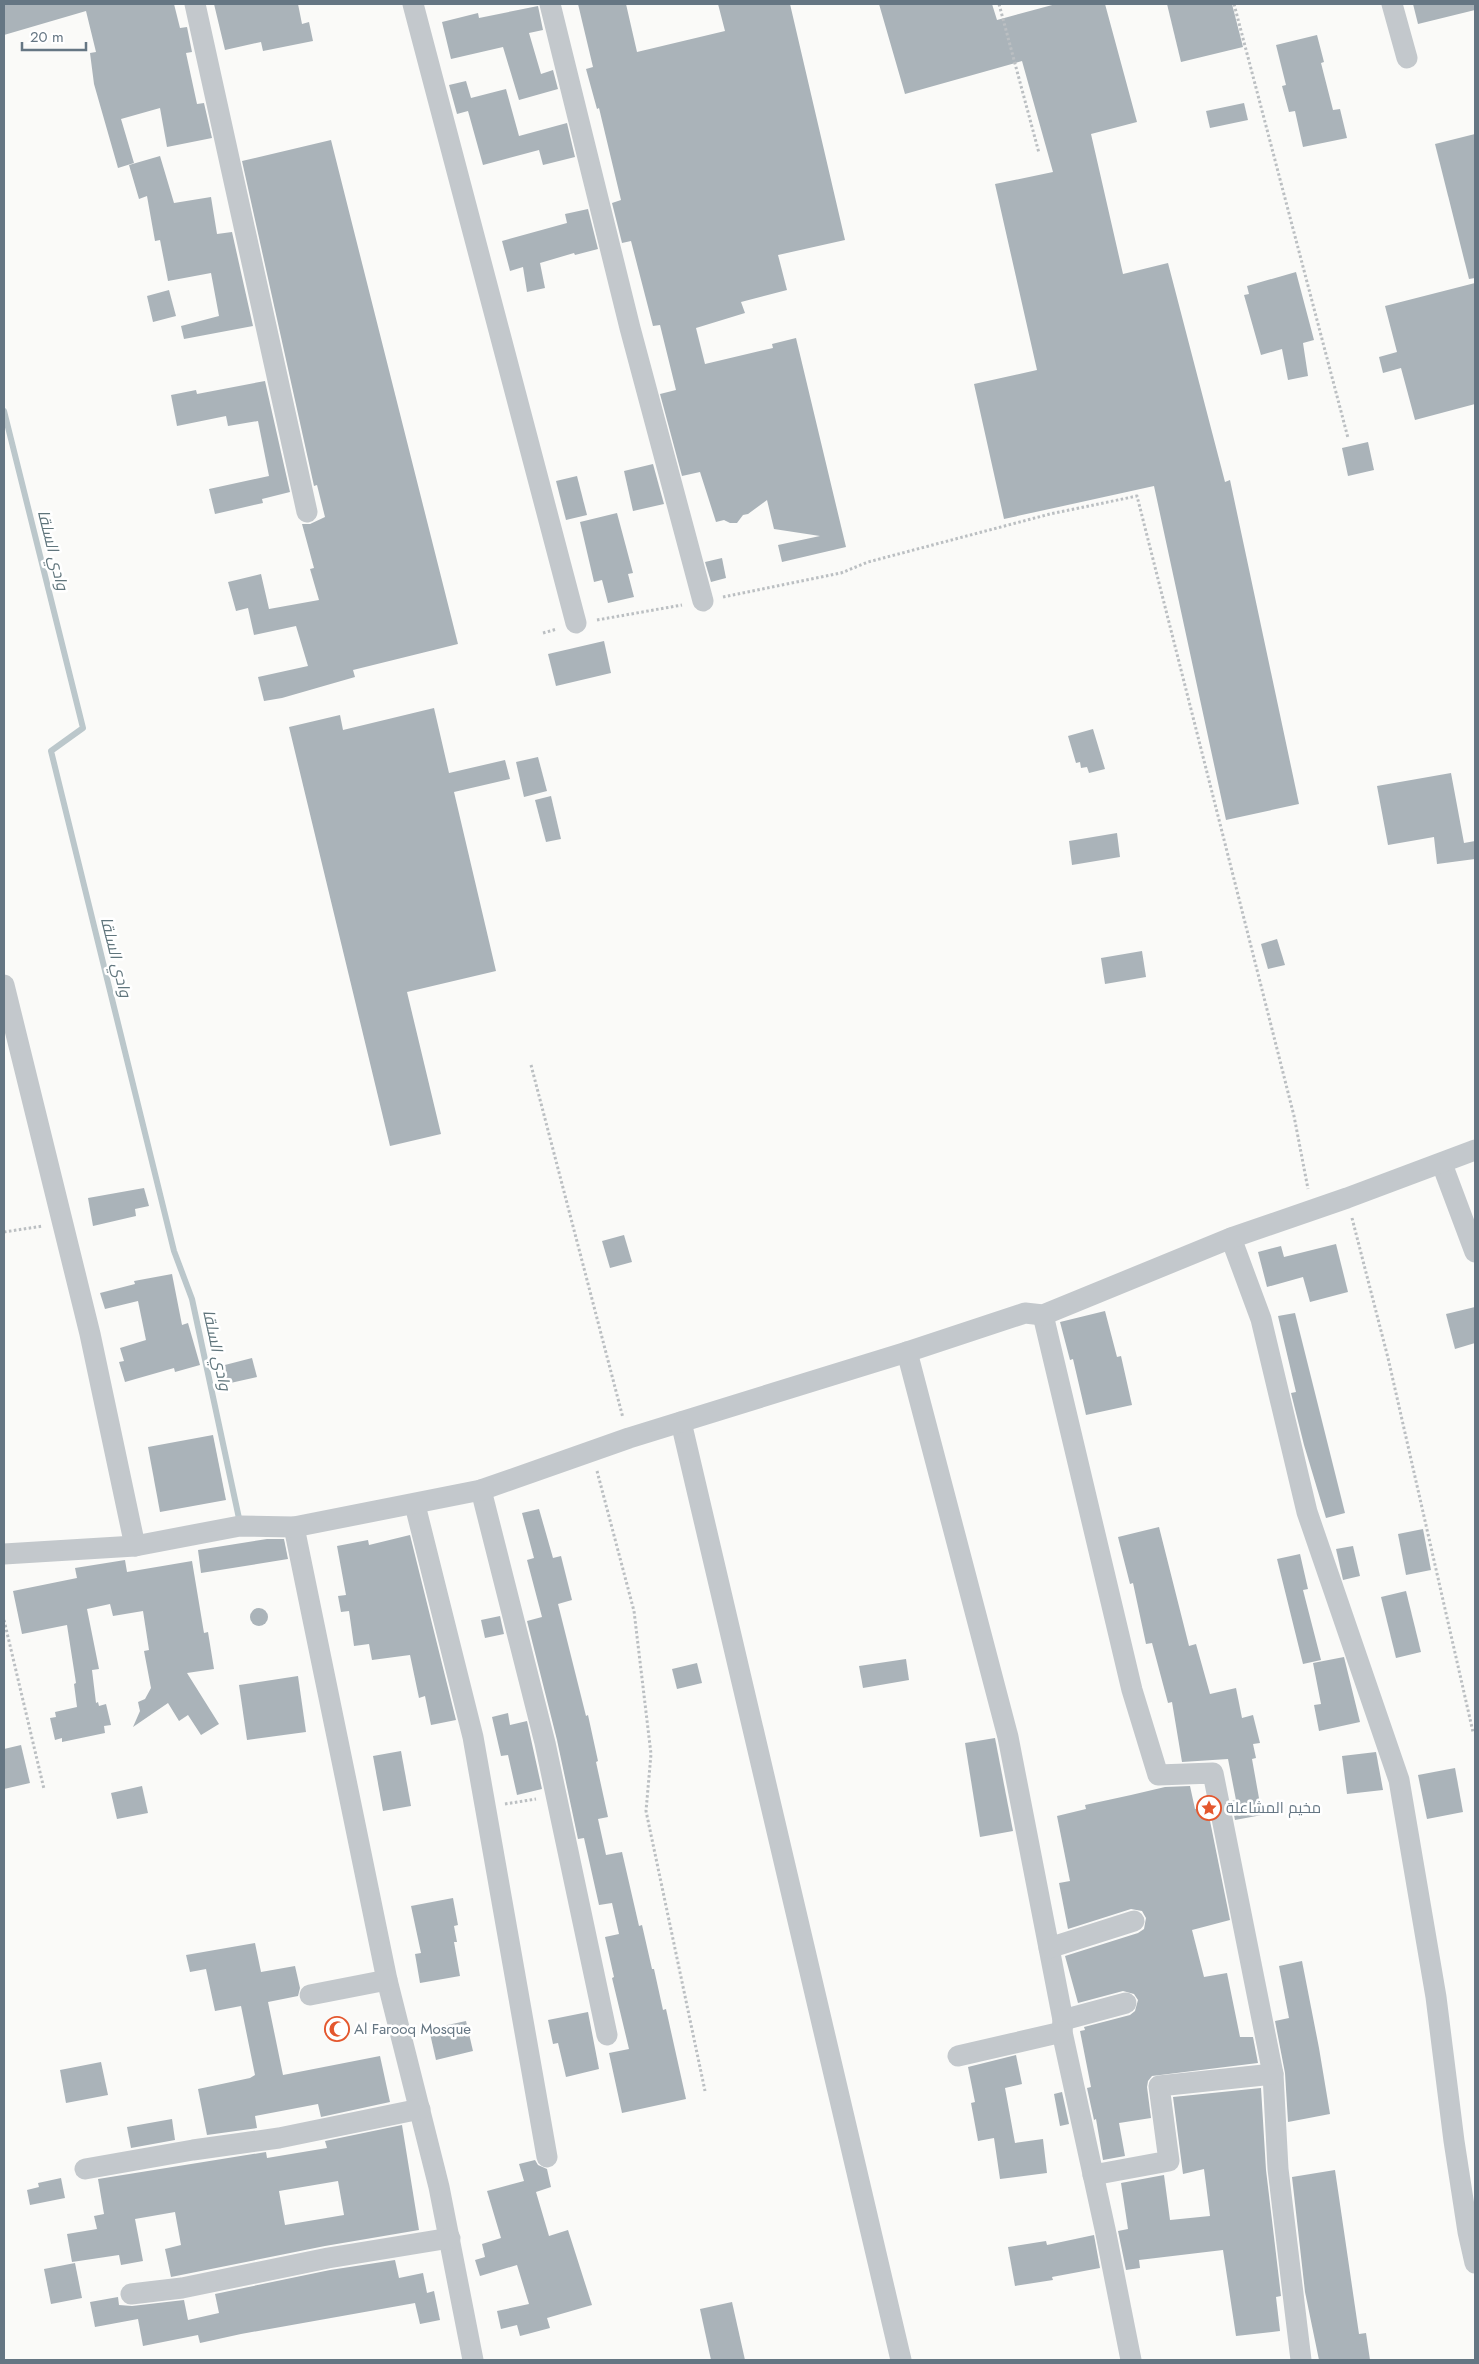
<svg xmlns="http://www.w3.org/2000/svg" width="1479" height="2364" font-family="Jost,Cairo,sans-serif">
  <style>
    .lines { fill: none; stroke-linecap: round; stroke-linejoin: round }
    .stream { stroke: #bbc7cb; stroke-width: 6 }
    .building { fill: #aab3b9; fill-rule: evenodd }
    .path { stroke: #bbbfc2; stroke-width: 3; stroke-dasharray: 2.5 2.5; stroke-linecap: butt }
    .minor { stroke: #c3c8cc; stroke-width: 21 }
    .labels { text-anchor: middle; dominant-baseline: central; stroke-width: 5; stroke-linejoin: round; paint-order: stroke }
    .poi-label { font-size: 15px; fill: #657683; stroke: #fff; text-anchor: start }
    .water-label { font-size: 16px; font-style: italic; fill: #60757c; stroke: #fff }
  </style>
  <rect width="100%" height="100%" fill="#fafaf8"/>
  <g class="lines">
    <path class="stream" d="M 4,411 L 83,728 L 51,751 L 174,1251 L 192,1299 L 240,1523"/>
  </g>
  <g class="building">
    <path d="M 4,4 L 174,4 L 180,28 L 187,27 L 192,52 L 186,53 L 197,104 L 204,103 L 212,138 L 167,147 L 160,108 L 121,119 L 134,163 L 118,168 L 94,84 L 90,53 L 96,52 L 86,11 L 4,35 Z"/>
    <path d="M 214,4 L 298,4 L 302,24 L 309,22 L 313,41 L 263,51 L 261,42 L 225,50 Z"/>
    <path d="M 578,4 L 626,4 L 637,52 L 725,31 L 718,4 L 790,4 L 845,240 L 778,255 L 787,290 L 741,302 L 745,313 L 696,328 L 705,364 L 773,348 L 772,344 L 796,338 L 846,547 L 782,562 L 778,545 L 820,536 L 774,529 L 767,500 L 748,514 L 743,515 L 737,523 L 730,523 L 724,520 L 716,522 L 700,472 L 682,476 L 660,394 L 676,390 L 660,325 L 653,326 L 631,241 L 622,243 L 612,203 L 621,200 L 599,108 L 597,109 L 586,69 L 593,67 Z"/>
    <path d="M 879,4 L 992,4 L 997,20 L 1056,4 L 1105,4 L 1137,122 L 1091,134 L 1123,274 L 1168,263 L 1225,482 L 1230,480 L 1299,804 L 1226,820 L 1154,486 L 1004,519 L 974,384 L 1037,370 L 995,184 L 1053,172 L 1022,61 L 905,94 Z"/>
    <path d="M 1167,4 L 1232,4 L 1243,47 L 1181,62 Z"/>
    <path d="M 1413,4 L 1475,4 L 1475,10 L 1418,24 Z"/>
    <path d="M 538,6 L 543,30 L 529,33 L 541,74 L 553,70 L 558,89 L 519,100 L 503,47 L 451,59 L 442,22 L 478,13 L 479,18 Z"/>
    <path d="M 1317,35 L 1324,62 L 1321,63 L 1333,110 L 1340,109 L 1347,138 L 1303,147 L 1295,111 L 1289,112 L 1282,86 L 1286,85 L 1276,45 Z"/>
    <path d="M 466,81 L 471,98 L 506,89 L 519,136 L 567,123 L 575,157 L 543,165 L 539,150 L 483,165 L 468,111 L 457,114 L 449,85 Z"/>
    <path d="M 1244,103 L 1248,120 L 1210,128 L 1206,111 Z"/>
    <path d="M 1475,134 L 1475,278 L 1469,279 L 1435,144 Z"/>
    <path d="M 331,140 L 458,644 L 353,670 L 355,677 L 282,698 L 264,701 L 258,677 L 308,666 L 296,626 L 254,635 L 248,608 L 236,611 L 228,582 L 261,574 L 269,609 L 319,600 L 310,569 L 314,568 L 302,524 L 310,524 L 325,517 L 317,485 L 314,486 L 242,161 Z"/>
    <path d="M 160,156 L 174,203 L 211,197 L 217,234 L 232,232 L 253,326 L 184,339 L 181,326 L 219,316 L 211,273 L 168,281 L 160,240 L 155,241 L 147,196 L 139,199 L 129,165 Z"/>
    <path d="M 588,209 L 598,249 L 575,255 L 574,253 L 540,263 L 545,288 L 527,292 L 523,267 L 510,271 L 502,241 L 567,223 L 565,214 Z"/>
    <path d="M 1296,272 L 1314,340 L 1303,343 L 1308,376 L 1288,380 L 1282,349 L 1261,355 L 1244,295 L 1249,294 L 1247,286 Z"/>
    <path d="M 1475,283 L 1475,404 L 1415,420 L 1401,368 L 1383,373 L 1379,357 L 1397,352 L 1385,306 Z"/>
    <path d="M 169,290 L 176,316 L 153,322 L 147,296 Z"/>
    <path d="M 265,381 L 290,492 L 262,499 L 263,503 L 215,514 L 209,489 L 269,476 L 258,421 L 228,426 L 226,416 L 177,426 L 171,395 L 196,390 L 197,394 Z"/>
    <path d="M 1368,442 L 1374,470 L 1348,476 L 1342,448 Z"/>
    <path d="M 653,464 L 664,504 L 633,511 L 624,471 Z"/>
    <path d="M 577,476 L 587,515 L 566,520 L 556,481 Z"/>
    <path d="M 617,513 L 633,573 L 628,574 L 634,597 L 608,603 L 602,580 L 594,582 L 580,522 Z"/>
    <path d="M 722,558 L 726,578 L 711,582 L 705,562 Z"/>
    <path d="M 604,641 L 611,673 L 556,686 L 548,654 Z"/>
    <path d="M 434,708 L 449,773 L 505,760 L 510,779 L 454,792 L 496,971 L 407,992 L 441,1134 L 390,1146 L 289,727 L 340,715 L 343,730 Z"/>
    <path d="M 1093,729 L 1105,769 L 1089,773 L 1087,767 L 1081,768 L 1080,762 L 1076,763 L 1068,736 Z"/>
    <path d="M 538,757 L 547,791 L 524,797 L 516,762 Z"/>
    <path d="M 1451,773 L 1464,843 L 1475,841 L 1475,859 L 1437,864 L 1434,837 L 1388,845 L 1377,786 Z"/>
    <path d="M 551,796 L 561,839 L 546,842 L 535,800 Z"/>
    <path d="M 1117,833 L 1120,857 L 1072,865 L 1069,841 Z"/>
    <path d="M 1277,939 L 1285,965 L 1268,969 L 1261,944 Z"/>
    <path d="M 1142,951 L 1146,977 L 1105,984 L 1101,958 Z"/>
    <path d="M 144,1188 L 149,1206 L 135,1209 L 136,1216 L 93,1226 L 88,1198 Z"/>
    <path d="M 624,1235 L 632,1262 L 610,1268 L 602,1241 Z"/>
    <path d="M 1336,1244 L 1348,1292 L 1310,1302 L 1303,1277 L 1267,1287 L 1258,1252 L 1281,1246 L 1284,1257 Z"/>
    <path d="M 172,1274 L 182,1325 L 188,1323 L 200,1365 L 175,1372 L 174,1368 L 125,1382 L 119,1362 L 124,1361 L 120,1348 L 146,1340 L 138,1301 L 105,1309 L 100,1293 L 135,1284 L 134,1281 Z"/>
    <path d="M 1475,1307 L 1475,1343 L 1455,1349 L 1446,1314 Z"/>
    <path d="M 1105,1311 L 1117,1357 L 1121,1356 L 1132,1405 L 1086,1415 L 1073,1359 L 1070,1360 L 1060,1322 Z"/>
    <path d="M 1295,1313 L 1345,1513 L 1326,1518 L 1304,1445 L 1291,1393 L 1296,1392 L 1278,1316 Z"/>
    <path d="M 252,1358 L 257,1377 L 226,1384 L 221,1366 Z"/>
    <path d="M 213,1435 L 226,1500 L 160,1512 L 148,1447 Z"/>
    <path d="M 539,1509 L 553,1558 L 561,1556 L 572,1600 L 558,1604 L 586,1716 L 588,1715 L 598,1761 L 596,1762 L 608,1817 L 598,1819 L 606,1855 L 622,1852 L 639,1926 L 642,1925 L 652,1969 L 654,1969 L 663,2010 L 666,2009 L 686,2099 L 622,2113 L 609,2053 L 629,2049 L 612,1978 L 614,1977 L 605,1937 L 619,1934 L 612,1903 L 599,1905 L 584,1838 L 578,1839 L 557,1740 L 527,1621 L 542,1617 L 527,1560 L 534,1558 L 522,1513 Z"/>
    <path d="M 1159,1527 L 1189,1646 L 1196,1644 L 1210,1694 L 1236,1688 L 1242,1718 L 1253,1715 L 1260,1743 L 1253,1744 L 1256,1758 L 1252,1759 L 1262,1815 L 1235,1820 L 1231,1801 L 1236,1800 L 1228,1759 L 1182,1762 L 1172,1702 L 1168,1703 L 1152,1643 L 1146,1644 L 1133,1583 L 1130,1584 L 1118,1537 Z"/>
    <path d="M 1423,1529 L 1431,1570 L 1406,1575 L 1398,1534 Z"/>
    <path d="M 410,1535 L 456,1720 L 431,1725 L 425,1696 L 419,1698 L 410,1655 L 372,1660 L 369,1644 L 354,1646 L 349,1611 L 341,1612 L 338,1596 L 346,1595 L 337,1546 L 368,1540 L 369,1545 Z"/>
    <path d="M 267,1539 L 284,1539 L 288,1559 L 201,1573 L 198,1550 Z"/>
    <path d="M 1353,1546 L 1360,1576 L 1343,1580 L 1336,1549 Z"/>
    <path d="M 1300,1554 L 1308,1589 L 1303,1590 L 1321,1660 L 1303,1664 L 1277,1559 Z"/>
    <path d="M 125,1560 L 127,1572 L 192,1561 L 204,1633 L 208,1632 L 214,1669 L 187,1673 L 219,1724 L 201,1735 L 188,1715 L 179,1721 L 168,1703 L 133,1727 L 140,1711 L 138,1702 L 145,1699 L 151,1688 L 144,1651 L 149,1650 L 143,1611 L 113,1616 L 110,1604 L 87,1609 L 99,1669 L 92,1670 L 96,1703 L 98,1702 L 99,1706 L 106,1704 L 111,1725 L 104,1726 L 105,1733 L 62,1742 L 62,1738 L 55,1740 L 50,1718 L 56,1717 L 55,1712 L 77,1707 L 74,1684 L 76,1683 L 67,1625 L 22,1634 L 13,1591 L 77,1578 L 75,1568 Z"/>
    <path d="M 1406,1591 L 1421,1652 L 1396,1658 L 1381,1597 Z"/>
    <circle cx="259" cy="1617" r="9"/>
    <path d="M 500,1616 L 504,1634 L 485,1638 L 481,1620 Z"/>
    <path d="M 1344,1657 L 1360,1722 L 1319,1731 L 1314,1705 L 1321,1704 L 1313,1663 Z"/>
    <path d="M 906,1659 L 909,1680 L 863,1688 L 859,1666 Z"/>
    <path d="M 697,1663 L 702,1683 L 677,1689 L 672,1669 Z"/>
    <path d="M 298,1676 L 306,1732 L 247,1740 L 239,1685 Z"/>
    <path d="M 508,1713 L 510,1725 L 527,1721 L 542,1789 L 517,1795 L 508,1755 L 501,1756 L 492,1717 Z"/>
    <path d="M 995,1738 L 1013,1831 L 980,1837 L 965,1743 Z"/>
    <path d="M 21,1745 L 30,1783 L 4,1789 L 4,1749 Z"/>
    <path d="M 401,1751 L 411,1806 L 383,1811 L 373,1756 Z"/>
    <path d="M 1376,1752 L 1383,1790 L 1347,1794 L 1342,1756 Z"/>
    <path d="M 1455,1768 L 1463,1812 L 1427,1819 L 1418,1775 Z"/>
    <path d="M 142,1786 L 148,1813 L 117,1819 L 111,1793 Z"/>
    <path d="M 1190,1786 L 1195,1809 L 1207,1806 L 1230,1920 L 1192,1930 L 1204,1977 L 1227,1973 L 1240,2037 L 1253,2037 L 1258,2063 L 1152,2076 L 1148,2081 L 1147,2087 L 1151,2118 L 1119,2123 L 1125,2156 L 1103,2160 L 1096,2119 L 1094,2120 L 1087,2088 L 1091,2087 L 1080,2031 L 1085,2030 L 1084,2027 L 1130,2015 L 1135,2011 L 1138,2000 L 1134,1994 L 1123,1991 L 1078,2003 L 1065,1956 L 1138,1933 L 1144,1929 L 1146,1918 L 1142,1911 L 1131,1909 L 1068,1929 L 1059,1883 L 1070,1881 L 1057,1816 L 1086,1809 L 1085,1805 L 1131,1795 L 1165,1787 Z"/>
    <path d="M 453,1898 L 458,1925 L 454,1926 L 457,1942 L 454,1942 L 460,1976 L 420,1983 L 415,1954 L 421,1953 L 411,1906 Z"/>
    <path d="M 255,1943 L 261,1972 L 295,1966 L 300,1988 L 298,1996 L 268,2002 L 283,2075 L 380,2056 L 390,2102 L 321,2117 L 318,2104 L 255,2116 L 257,2128 L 207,2135 L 198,2089 L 250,2078 L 255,2075 L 241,2006 L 215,2011 L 206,1969 L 190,1972 L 186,1955 Z"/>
    <path d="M 1302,1961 L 1319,2048 L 1330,2114 L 1288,2122 L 1285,2073 L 1275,2021 L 1289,2018 L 1279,1966 Z"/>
    <path d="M 588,2012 L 599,2069 L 566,2077 L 558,2043 L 553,2044 L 548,2020 Z"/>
    <path d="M 466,2021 L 473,2051 L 436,2060 L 429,2029 Z"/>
    <path d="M 1016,2055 L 1022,2084 L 1005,2088 L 1015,2143 L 1043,2139 L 1047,2173 L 1000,2179 L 994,2138 L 978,2141 L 971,2103 L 975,2102 L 968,2067 Z"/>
    <path d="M 101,2062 L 108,2095 L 66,2103 L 60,2070 Z"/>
    <path d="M 1261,2088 L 1266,2170 L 1281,2296 L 1276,2297 L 1280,2331 L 1236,2336 L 1223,2250 L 1139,2260 L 1140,2268 L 1126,2270 L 1118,2231 L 1128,2229 L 1121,2183 L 1164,2175 L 1170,2220 L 1210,2216 L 1204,2169 L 1183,2174 L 1173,2097 Z"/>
    <path d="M 1062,2092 L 1069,2124 L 1060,2126 L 1054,2094 Z"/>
    <path d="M 172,2119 L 175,2140 L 131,2148 L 127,2127 Z"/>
    <path d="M 402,2125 L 419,2230 L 325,2246 L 171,2277 L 165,2249 L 181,2245 L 175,2212 L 135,2219 L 143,2261 L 121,2265 L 119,2255 L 72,2262 L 67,2234 L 97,2229 L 94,2216 L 104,2214 L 98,2179 L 266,2152 L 267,2158 L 327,2148 L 325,2141 ZM 338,2181 L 344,2215 L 285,2225 L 279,2191 Z"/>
    <path d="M 535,2160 L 538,2165 L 547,2169 L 551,2187 L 536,2192 L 549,2236 L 568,2230 L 592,2305 L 547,2318 L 550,2328 L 520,2336 L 517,2325 L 501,2329 L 497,2311 L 529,2304 L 517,2265 L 480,2276 L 475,2260 L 485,2257 L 482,2244 L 501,2238 L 487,2191 L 524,2181 L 519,2164 Z"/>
    <path d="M 1335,2170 L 1359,2334 L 1366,2333 L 1370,2360 L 1319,2360 L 1305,2292 L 1292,2177 Z"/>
    <path d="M 61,2178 L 65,2198 L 30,2205 L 27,2190 L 39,2187 L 38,2183 Z"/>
    <path d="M 1094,2235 L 1100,2268 L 1052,2277 L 1053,2280 L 1015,2286 L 1008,2247 L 1046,2241 L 1047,2245 Z"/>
    <path d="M 395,2260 L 399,2278 L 423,2273 L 427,2293 L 434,2291 L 440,2320 L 420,2324 L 415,2303 L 241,2334 L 200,2343 L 198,2335 L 143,2346 L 138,2319 L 95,2327 L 90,2302 L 118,2297 L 119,2305 L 132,2306 L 184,2300 L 188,2320 L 219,2313 L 215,2294 L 330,2270 Z"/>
    <path d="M 75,2263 L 82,2298 L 51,2304 L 44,2269 Z"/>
    <path d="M 732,2302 L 745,2360 L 711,2360 L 700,2309 Z"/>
  </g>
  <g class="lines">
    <g class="path">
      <path d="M 999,4 L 1039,153"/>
      <path d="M 1234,4 L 1348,438"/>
      <path d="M 723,597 L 841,573 L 868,562 L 1050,514 L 1137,496 L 1294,1116 L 1308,1189"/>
      <path d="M 597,620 L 682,605"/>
      <path d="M 543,633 L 557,629"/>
      <path d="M 531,1065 L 623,1418"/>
      <path d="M 1352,1218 L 1388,1358 L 1473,1732"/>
      <path d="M 4,1232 L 43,1226"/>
      <path d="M 597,1471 L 634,1611 L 651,1754 L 646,1811 L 705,2091"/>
      <path d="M 4,1620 L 44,1789"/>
      <path d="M 505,1804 L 536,1799"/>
    </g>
    <g class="minor">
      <path d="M 195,4 L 307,512"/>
      <path d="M 413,4 L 576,623"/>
      <path d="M 550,4 L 630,328 L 703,601"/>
      <path d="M 1392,4 L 1407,58"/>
      <path d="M 4,985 L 90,1334 L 135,1546"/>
      <path d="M 1442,1164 L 1475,1252"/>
      <path d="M 1231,1238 L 1261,1319 L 1307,1512 L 1399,1780 L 1436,1997 L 1454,2141 L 1468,2232 L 1475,2263"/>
      <path d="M 1043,1315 L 1132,1690 L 1158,1775 L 1213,1773 L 1273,2074 L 1278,2169 L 1301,2360"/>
      <path d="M 907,1352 L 1008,1737 L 1063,2020 L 1062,2032 L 1105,2229 L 1131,2360"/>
      <path d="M 681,1422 L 901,2360"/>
      <path d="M 481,1490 L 545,1743 L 607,2035"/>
      <path d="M 415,1505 L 473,1737 L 547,2157"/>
      <path d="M 294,1527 L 387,1980 L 439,2187 L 473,2360"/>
      <path d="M 4,1554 L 135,1546 L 240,1526 L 294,1527 L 481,1490 L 629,1438 L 907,1352 L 1025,1313 L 1043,1315 L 1231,1238 L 1347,1198 L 1475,1150"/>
      <path d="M 1049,1948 L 1134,1921"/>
      <path d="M 310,1995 L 387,1980"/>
      <path d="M 1063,2020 L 1126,2003"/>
      <path d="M 958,2056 L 1062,2032"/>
      <path d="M 85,2169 L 193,2150 L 279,2138 L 420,2109"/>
      <path d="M 1093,2175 L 1169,2161 L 1159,2086 L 1273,2074"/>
      <path d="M 131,2294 L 182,2288 L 328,2258 L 450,2238"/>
    </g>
  </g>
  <defs>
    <symbol id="sight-ring" viewBox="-11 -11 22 22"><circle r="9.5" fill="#fff" stroke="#e4572e" stroke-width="1.5"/><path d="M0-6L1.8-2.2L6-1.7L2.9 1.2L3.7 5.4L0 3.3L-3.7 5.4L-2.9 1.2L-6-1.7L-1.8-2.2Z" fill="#e4572e"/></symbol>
    <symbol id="mosque-ring" viewBox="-11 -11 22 22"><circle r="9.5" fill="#fff" stroke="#e4572e" stroke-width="1.5"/><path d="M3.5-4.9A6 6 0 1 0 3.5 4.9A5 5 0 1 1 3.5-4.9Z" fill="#e4572e"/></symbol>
  </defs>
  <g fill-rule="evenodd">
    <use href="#sight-ring" x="1195" y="1794" width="28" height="28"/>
    <use href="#mosque-ring" x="323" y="2015" width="28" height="28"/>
  </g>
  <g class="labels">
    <g class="poi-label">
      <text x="1226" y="1808">مخيم المشاعلة</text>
      <text x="354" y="2029">Al Farooq Mosque</text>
    </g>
    <g class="water-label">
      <text transform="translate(53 550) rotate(76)">وادي السلقا</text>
      <text transform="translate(116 957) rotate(76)">وادي السلقا</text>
      <text transform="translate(217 1350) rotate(78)">وادي السلقا</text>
    </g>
  </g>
  <rect width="1479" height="2364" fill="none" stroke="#657683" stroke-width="10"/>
  <path d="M22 42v8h64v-8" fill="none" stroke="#657683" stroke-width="2.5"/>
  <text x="30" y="42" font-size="15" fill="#657683" stroke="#ffffff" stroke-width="4" paint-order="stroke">20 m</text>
</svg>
